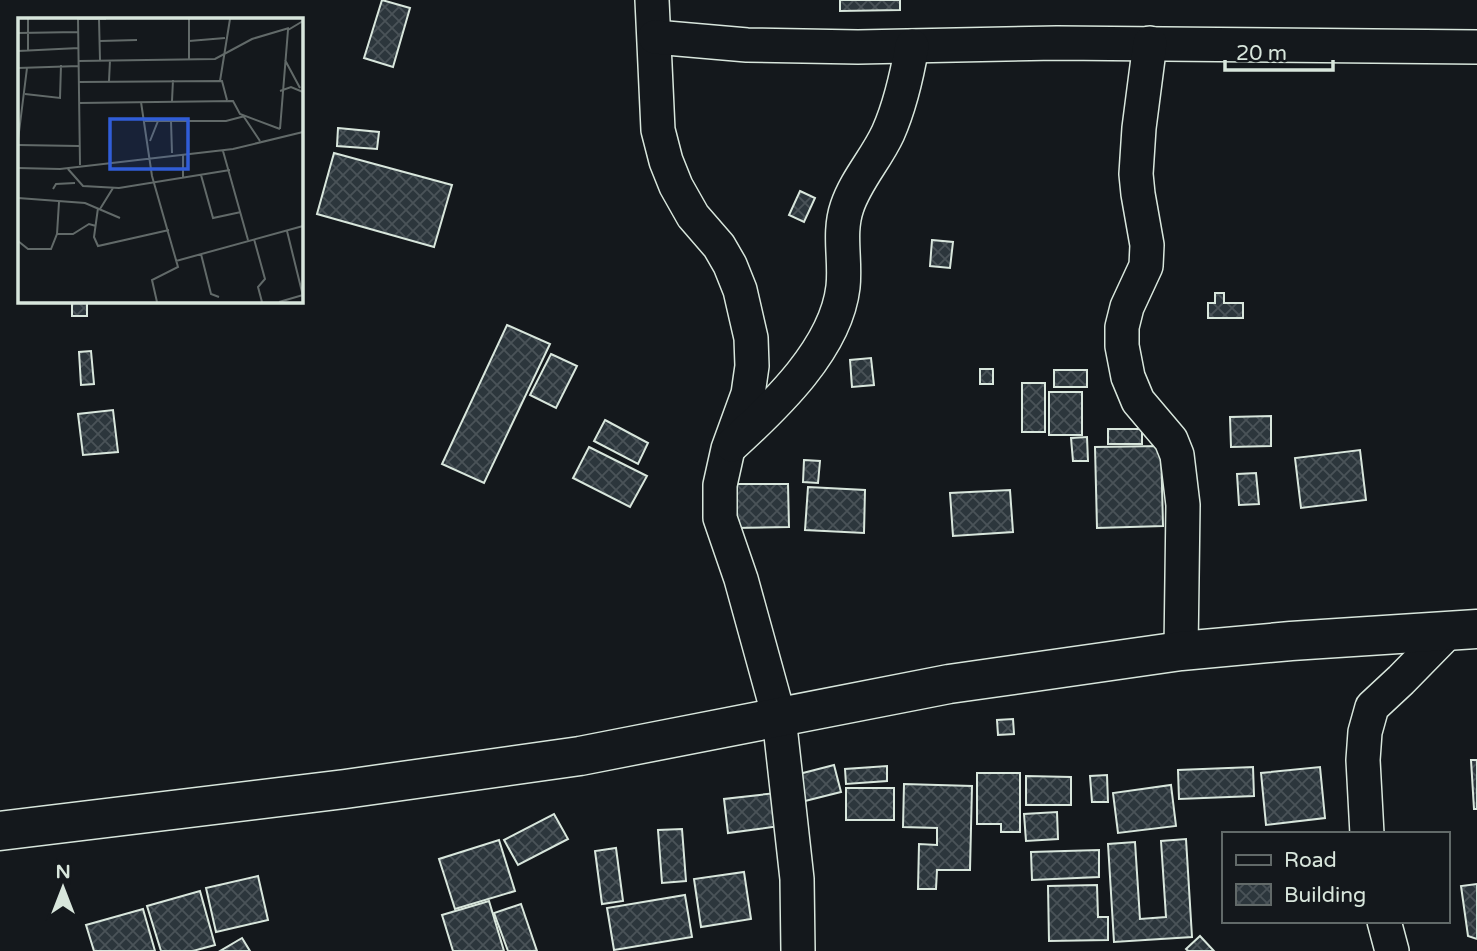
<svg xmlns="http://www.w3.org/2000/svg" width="1477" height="951" font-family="'Varela Round',sans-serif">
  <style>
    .building { fill: url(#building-cross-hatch); stroke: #d8e6dc; stroke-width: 2 }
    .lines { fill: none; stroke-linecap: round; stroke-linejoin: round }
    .street-casing { stroke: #d8e6dc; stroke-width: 36 }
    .highway-casing { stroke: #d8e6dc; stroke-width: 41 }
    .street { stroke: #14181c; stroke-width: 33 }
    .highway { stroke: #14181c; stroke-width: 38 }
    .inset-road { fill: none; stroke: #626a69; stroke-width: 2 }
    .view { fill: #305dd8; fill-opacity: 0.15; stroke: #305dd8; stroke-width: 3.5 }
    .inset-edge { fill: none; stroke: #d8e6dc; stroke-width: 3.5 }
  </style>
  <defs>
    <pattern id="building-cross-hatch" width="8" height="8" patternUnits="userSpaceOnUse" patternTransform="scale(1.75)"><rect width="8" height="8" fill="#2c363c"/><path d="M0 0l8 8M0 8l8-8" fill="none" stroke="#4a5358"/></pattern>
  </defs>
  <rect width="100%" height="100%" fill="#14181c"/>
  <g class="building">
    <path d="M 382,0 L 410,8 L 393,67 L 364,58 Z"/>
    <path d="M 840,0 L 900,0 L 900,10 L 840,11 Z"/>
    <path d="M 338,128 L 379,132 L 377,149 L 337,146 Z"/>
    <path d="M 334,153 L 452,185 L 434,247 L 317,214 Z"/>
    <path d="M 800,191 L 815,198 L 804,222 L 789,215 Z"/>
    <path d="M 932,240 L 953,242 L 950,268 L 930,266 Z"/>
    <path d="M 1215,293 L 1224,293 L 1224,303 L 1243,303 L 1243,318 L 1208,318 L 1208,303 L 1215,303 Z"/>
    <rect x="72" y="301" width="15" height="15"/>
    <path d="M 507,325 L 550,344 L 484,483 L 442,464 Z"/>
    <path d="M 91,351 L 94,384 L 81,385 L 79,352 Z"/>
    <path d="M 551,354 L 577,366 L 556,408 L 530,395 Z"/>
    <path d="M 871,358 L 874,385 L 852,387 L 850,360 Z"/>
    <rect x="980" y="369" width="13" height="15"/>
    <rect x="1054" y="370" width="33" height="17"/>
    <rect x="1022" y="383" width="23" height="49"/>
    <rect x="1049" y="392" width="33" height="43"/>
    <path d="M 113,410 L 118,452 L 83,455 L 78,414 Z"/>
    <path d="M 1271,416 L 1271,446 L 1231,447 L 1230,417 Z"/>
    <path d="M 605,420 L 648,443 L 638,464 L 594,441 Z"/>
    <rect x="1108" y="429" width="34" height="15"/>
    <path d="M 1087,437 L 1088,461 L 1073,461 L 1071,438 Z"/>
    <path d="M 1161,446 L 1163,526 L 1097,528 L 1095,447 Z"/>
    <path d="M 589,447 L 647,476 L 630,507 L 573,478 Z"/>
    <path d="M 1360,450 L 1366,500 L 1301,508 L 1295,458 Z"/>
    <path d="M 804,460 L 820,461 L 818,483 L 803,482 Z"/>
    <path d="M 1256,473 L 1259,504 L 1239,505 L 1237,474 Z"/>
    <path d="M 733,484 L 788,484 L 789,527 L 734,528 Z"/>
    <path d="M 808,487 L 865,490 L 864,533 L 805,530 Z"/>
    <path d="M 1010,490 L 1013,532 L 953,536 L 950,493 Z"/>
    <path d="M 1013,719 L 1014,734 L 998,735 L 997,720 Z"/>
    <path d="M 1471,760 L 1477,760 L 1477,809 L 1474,809 Z"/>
    <path d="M 834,765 L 841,792 L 805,801 L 799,774 Z"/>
    <path d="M 887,766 L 887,781 L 846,784 L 845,769 Z"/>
    <path d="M 1253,767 L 1254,796 L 1179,799 L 1178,770 Z"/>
    <path d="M 1320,767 L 1325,818 L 1266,825 L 1261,773 Z"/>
    <path d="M 977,773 L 1020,773 L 1020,832 L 1001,832 L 1001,824 L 977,824 Z"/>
    <path d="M 1107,775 L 1108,802 L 1092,802 L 1090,776 Z"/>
    <path d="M 1026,776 L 1071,777 L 1071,805 L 1026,805 Z"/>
    <path d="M 904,784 L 972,786 L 970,870 L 937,870 L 936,889 L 918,889 L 919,844 L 937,845 L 937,828 L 903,827 Z"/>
    <path d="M 1171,785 L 1176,826 L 1118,833 L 1113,793 Z"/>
    <rect x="846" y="788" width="48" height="32"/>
    <path d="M 776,793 L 780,826 L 728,833 L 724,799 Z"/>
    <path d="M 1057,812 L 1058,839 L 1026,841 L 1024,814 Z"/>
    <path d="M 554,814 L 568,839 L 518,865 L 504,840 Z"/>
    <path d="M 682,829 L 686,881 L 662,883 L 658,830 Z"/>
    <path d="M 1186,839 L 1192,937 L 1114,942 L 1108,844 L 1135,842 L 1140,919 L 1166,917 L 1161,841 Z"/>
    <path d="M 499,840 L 515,891 L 455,909 L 439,859 Z"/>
    <path d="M 616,848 L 623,901 L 602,904 L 595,851 Z"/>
    <path d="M 1099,850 L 1099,877 L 1032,880 L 1031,852 Z"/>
    <path d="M 744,872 L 751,919 L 701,927 L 694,879 Z"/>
    <path d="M 258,876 L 268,920 L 216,932 L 206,888 Z"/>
    <path d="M 1477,884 L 1477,939 L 1468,936 L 1461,886 Z"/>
    <path d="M 1097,885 L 1098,917 L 1108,917 L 1108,940 L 1049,941 L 1048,886 Z"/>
    <path d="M 200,891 L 215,945 L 193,951 L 161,951 L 147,906 Z"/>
    <path d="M 685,895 L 692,937 L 614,950 L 607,908 Z"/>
    <path d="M 489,901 L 504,951 L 453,951 L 442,915 Z"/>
    <path d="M 521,904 L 537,951 L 508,951 L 494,913 Z"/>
    <path d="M 143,909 L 155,951 L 94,951 L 86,925 Z"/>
    <path d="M 1200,936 L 1214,951 L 1188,951 L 1186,949 Z"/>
    <path d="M 242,938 L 250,951 L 220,951 Z"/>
  </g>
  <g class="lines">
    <defs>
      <g id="street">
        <path d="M 652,0 L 658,130 L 666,161 L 676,186 L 693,216 L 719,246 L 730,265 L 740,290 L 751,338 L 752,366 L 748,394 L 728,449 L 720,485 L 720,518 L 741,579 L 779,717 L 797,879 L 798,951"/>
        <path d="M 655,37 L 747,45 L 858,47 L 1057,43 L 1477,47"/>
        <path d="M 1150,43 L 1139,128 L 1136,174 L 1138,194 L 1147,245 L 1146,266 L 1127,307 L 1122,327 L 1122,346 L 1128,377 L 1138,401 L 1171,440 L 1177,455 L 1183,505 L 1181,651"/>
        <path d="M 732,445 C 776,405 836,348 843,287 C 846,260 838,233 847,207 C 856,180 876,159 888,133 C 900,106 907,75 912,46"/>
        <path d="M 1367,834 L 1363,760 L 1365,732 L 1372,707 L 1401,680 L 1450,630"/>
        <path d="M 1384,921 L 1392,951"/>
      </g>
      <path id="highway" d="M 0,831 L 345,789 L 580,756 L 949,684 L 1181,651 L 1291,641 L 1477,629"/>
    </defs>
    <use href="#street" class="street-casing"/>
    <use href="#highway" class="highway-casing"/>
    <use href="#street" class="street"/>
    <use href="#highway" class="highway"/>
  </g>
  <g transform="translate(18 18)">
    <rect width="285" height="285" fill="#14181c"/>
    <path class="inset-road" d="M 10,1 L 10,33M 60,1 L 62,147M 60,1 L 88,1M 81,1 L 82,42M 0,15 L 60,14M 82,23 L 119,22M 171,23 L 207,20M 0,33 L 61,30M 171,41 L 171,1M 267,42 L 282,70M 61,43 L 197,41 L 234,21 L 271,10M 0,50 L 61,48M 91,63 L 92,42M 202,63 L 212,1M 61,64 L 204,63 L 209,82M 262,73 L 273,69 L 285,74M 7,76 L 42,80 L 43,47M 154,83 L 155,62M 123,84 L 134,158 L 160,249 L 134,262 L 139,284M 61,85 L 215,83 L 222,96 L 262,111M 226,99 L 242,123M 127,103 L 208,103 L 227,98M 153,103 L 154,135M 262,111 L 270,12 L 285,3M 0,122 L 9,50M 132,123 L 140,103M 0,127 L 61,128M 205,133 L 230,222M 0,150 L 42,151 L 215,131 L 285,114M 50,151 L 65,168 L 101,170 L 212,152M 183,157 L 195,200 L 223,194M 165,159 L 165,137M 35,171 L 38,166 L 57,165M 0,180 L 67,185 L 102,200M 80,190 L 76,219 L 80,228 L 151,212M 82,191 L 95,170M 269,213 L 285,278M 39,216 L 41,184M 236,221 L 247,261 L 240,269 L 244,284M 0,223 L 10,231 L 33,231 L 39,216 L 55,216 L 71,206 L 78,208M 183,236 L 193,276 L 201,279M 158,243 L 285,208M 261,284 L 285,277"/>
    <path class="view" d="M 92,101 L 170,101 L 170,151 L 92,151 Z"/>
    <rect width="285" height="285" class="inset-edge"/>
  </g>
  <rect x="1222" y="832" width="228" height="91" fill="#14181c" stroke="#626a69" stroke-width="2"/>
  <rect x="1236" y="855" width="35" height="10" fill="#14181c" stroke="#626a69" stroke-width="2"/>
  <text x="1284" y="867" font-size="21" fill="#d8e6dc">Road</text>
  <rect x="1236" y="884" width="35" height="21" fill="url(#building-cross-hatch)" stroke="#626a69" stroke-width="2"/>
  <text x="1284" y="902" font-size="21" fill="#d8e6dc">Building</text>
  <g transform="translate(63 888)" stroke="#14181c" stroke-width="5" paint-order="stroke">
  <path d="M0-5L12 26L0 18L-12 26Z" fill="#d8e6dc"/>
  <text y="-10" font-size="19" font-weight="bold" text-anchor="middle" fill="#d8e6dc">N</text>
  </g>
  <path d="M1225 60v10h108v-10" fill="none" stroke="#d8e6dc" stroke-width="3.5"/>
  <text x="1236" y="60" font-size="21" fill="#d8e6dc" stroke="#14181c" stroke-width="5" paint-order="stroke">20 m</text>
</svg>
